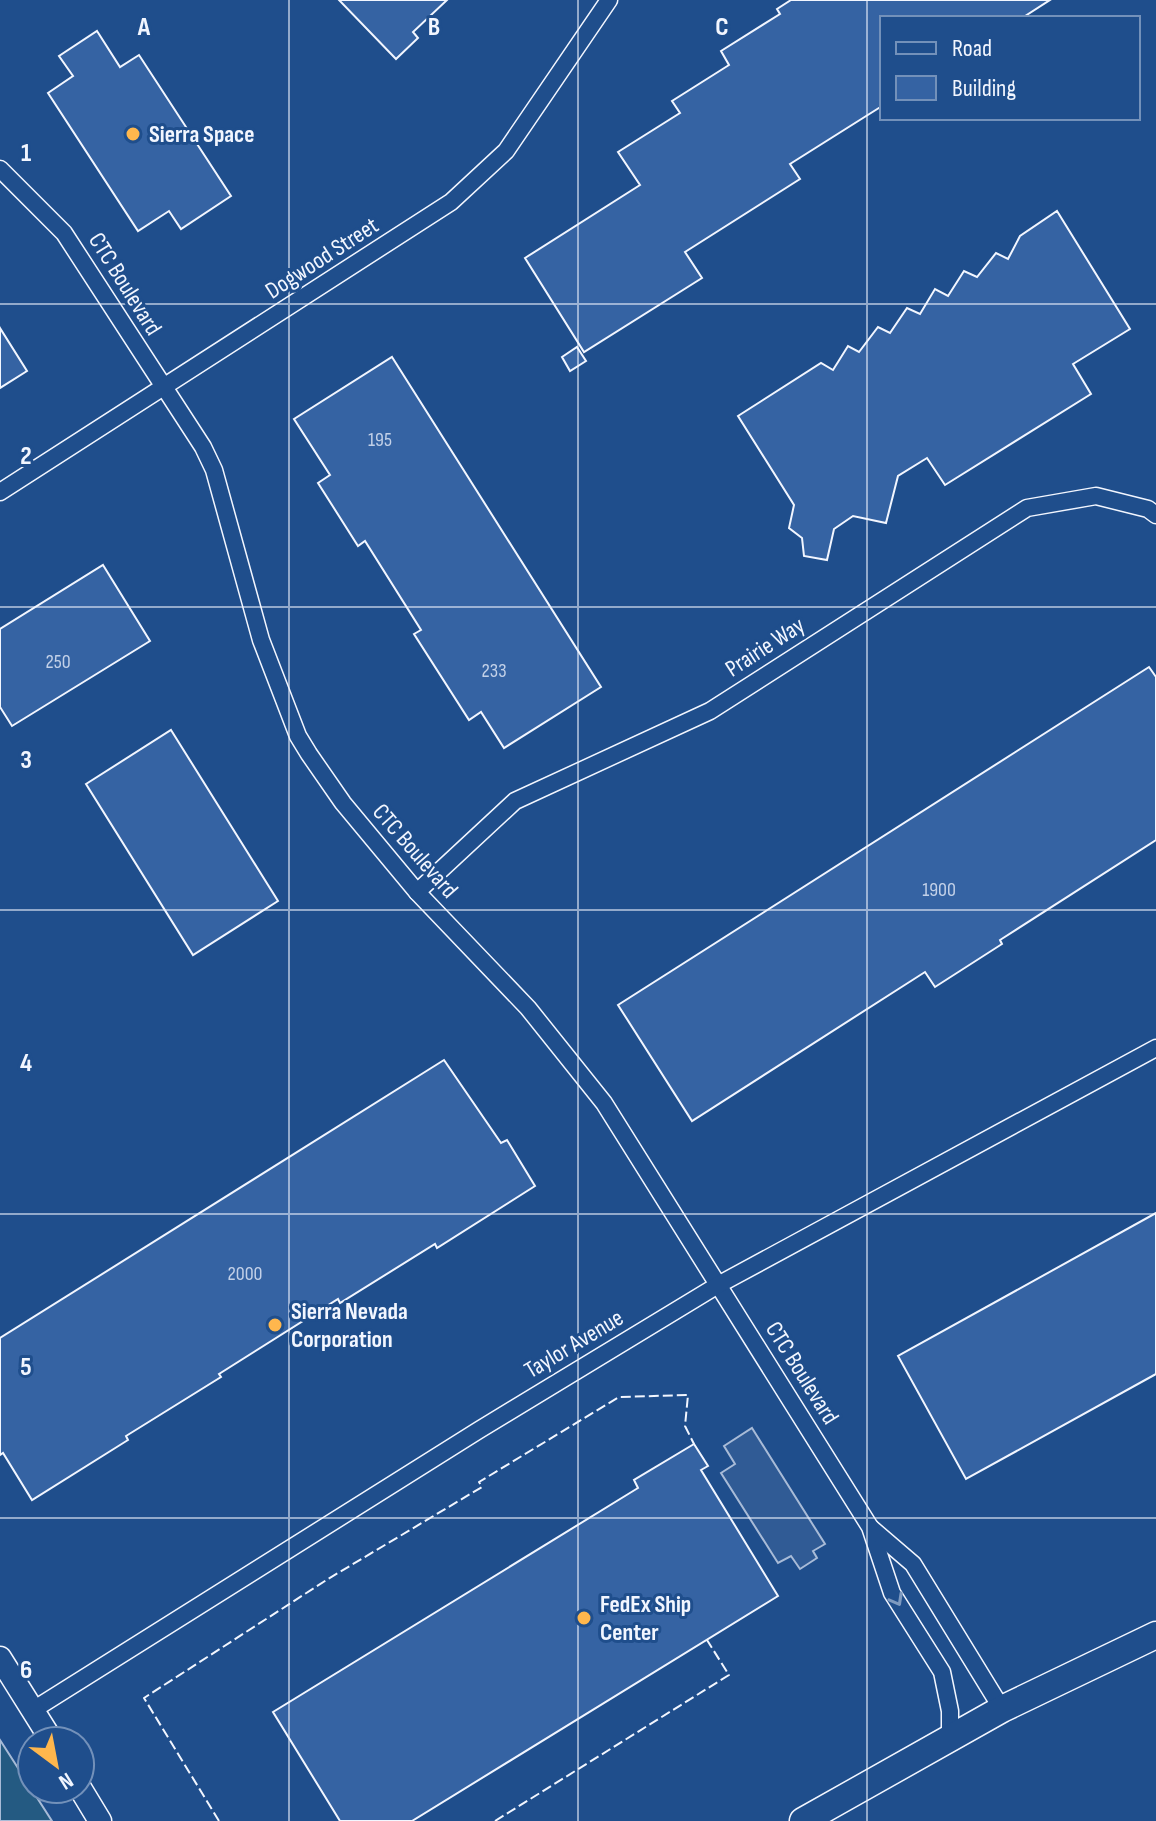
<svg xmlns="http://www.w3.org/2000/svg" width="1156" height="1821" font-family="'Sofia Sans Condensed',sans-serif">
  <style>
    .green { fill: #245a82; stroke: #a8bbd7; stroke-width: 2 }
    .parking { fill: #305b95; stroke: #a8bbd7; stroke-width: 2 }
    .building { fill: #3563a3; stroke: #f2f6ff; stroke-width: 2 }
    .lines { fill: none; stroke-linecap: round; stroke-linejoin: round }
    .minor-casing { stroke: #f2f6ff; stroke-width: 19 }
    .tertiary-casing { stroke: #f2f6ff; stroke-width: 25 }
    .primary-casing { stroke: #f2f6ff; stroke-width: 29 }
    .minor { stroke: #1f4e8c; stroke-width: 16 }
    .tertiary { stroke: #1f4e8c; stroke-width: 22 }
    .primary { stroke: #1f4e8c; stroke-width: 26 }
    .fence { stroke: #f2f6ff; stroke-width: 2; stroke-dasharray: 10 4; stroke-linecap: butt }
    .oneway { stroke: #7e9ac0 }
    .grid { fill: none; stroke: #f2f6ff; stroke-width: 2; stroke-opacity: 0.55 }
    .poi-dot { fill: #ffb74d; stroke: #1f4e8c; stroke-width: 3 }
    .labels { text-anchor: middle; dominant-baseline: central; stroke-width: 6; stroke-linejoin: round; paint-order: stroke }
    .number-label { font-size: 20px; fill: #c3d1e8 }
    .poi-label { font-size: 24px; font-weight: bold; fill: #f2f6ff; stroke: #1f4e8c; text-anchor: start }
    .street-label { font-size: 24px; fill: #f2f6ff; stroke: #1f4e8c }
    .grid-label { font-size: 26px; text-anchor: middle; font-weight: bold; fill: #f2f6ff; stroke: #1f4e8c; stroke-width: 6; stroke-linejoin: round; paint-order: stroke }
  </style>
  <rect width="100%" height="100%" fill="#1f4e8c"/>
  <path class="green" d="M 0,1740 L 52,1821 L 0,1821 Z"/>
  <path class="parking" d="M 752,1428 L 825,1544 L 813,1551 L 817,1558 L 800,1569 L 791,1556 L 778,1563 L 721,1473 L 735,1464 L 724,1446 Z"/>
  <g class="building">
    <path d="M 339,0 L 447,0 L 413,32 L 418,38 L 396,59 Z"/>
    <path d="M 791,0 L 1050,0 L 1022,18 L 882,18 L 882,106 L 790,164 L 800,179 L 685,252 L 702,278 L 584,352 L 525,258 L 640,185 L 618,152 L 680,113 L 672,101 L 729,65 L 721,51 L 780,14 L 777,9 Z"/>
    <path d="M 97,31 L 120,67 L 139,55 L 231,196 L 181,229 L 169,211 L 138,231 L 48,93 L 73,76 L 59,56 Z"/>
    <path d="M 1057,211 L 1130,329 L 1073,364 L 1091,394 L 945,485 L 927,458 L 898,476 L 886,523 L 853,516 L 834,529 L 827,560 L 804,556 L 802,538 L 789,528 L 794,505 L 738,416 L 821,363 L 833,370 L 848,346 L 859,352 L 878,327 L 890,333 L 907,308 L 920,314 L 935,289 L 948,296 L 964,271 L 977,277 L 996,253 L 1008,259 L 1020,236 Z"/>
    <path d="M 0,328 L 27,371 L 0,388 Z"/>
    <path d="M 577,347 L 586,361 L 570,371 L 562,357 Z"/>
    <path d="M 392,357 L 601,687 L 504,748 L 481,712 L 469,720 L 414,634 L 421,630 L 365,541 L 358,546 L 318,483 L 330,475 L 294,419 Z"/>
    <path d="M 103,565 L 150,641 L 12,726 L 0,707 L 0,629 Z"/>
    <path d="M 1149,667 L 1156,677 L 1156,840 L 1000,940 L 1002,944 L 935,987 L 925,972 L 692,1121 L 618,1005 Z"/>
    <path d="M 171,730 L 278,901 L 193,955 L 86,784 Z"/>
    <path d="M 444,1060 L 501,1143 L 507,1140 L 535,1186 L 437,1248 L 435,1244 L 340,1303 L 338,1299 L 219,1374 L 221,1377 L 126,1436 L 128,1440 L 32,1500 L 3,1453 L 0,1455 L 0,1338 Z"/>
    <path d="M 1156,1213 L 1156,1374 L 966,1479 L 898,1356 Z"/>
    <path d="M 694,1444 L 708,1466 L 701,1470 L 778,1596 L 412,1821 L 340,1821 L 273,1712 L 638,1488 L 634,1480 Z"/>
  </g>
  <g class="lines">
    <defs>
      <g id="minor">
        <path d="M 0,169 L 64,233 L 203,447 L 214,470 L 261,640 L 298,736 L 309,754 L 343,803 L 417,892 L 528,1008 L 604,1103 L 870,1527 L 892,1593 L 942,1672 L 950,1711 L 950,1738"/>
        <path d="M 0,492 L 451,202 L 506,151 L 609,0"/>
        <path d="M 417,892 L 515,801 L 710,711 L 1027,508 L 1096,496 L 1148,509 L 1156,515"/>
        <path d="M 871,1528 L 913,1564 L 1002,1709"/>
        <path d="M 33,1710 L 479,1430 L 718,1285 L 1156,1048"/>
      </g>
      <g id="tertiary">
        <path d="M 0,1658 L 52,1741"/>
        <path d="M 80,1788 L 100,1821"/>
      </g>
      <path id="primary" d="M 803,1821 L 1002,1709 L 1156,1635"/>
    </defs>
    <use href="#minor" class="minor-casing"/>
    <use href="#tertiary" class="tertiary-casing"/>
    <use href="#primary" class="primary-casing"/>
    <use href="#minor" class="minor"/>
    <use href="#tertiary" class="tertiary"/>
    <use href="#primary" class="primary"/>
    <g class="fence">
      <path d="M 219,1821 L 144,1698 L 328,1579 L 482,1487 L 479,1482 L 619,1397 L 688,1395 L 685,1426 L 694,1444"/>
      <path d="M 495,1821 L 729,1675 L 707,1640"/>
    </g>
  </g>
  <defs><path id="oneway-chevron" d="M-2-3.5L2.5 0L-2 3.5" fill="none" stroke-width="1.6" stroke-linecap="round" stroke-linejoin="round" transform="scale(2)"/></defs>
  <use class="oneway" href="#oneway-chevron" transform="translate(897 1600) rotate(61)"/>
  <path class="grid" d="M 289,0 L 289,1821M 578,0 L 578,1821M 867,0 L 867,1821M 0,304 L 1156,304M 0,607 L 1156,607M 0,910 L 1156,910M 0,1214 L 1156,1214M 0,1518 L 1156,1518"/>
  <g class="poi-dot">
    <circle cx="133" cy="134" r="8"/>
    <circle cx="275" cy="1325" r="8"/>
    <circle cx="584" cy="1618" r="8"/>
  </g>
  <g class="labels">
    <g class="number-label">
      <text x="380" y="440">195</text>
      <text x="58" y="662">250</text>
      <text x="494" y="671">233</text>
      <text x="939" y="890">1900</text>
      <text x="245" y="1274">2000</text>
    </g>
    <g class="poi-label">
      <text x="149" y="134">Sierra Space</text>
      <text x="291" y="1311">Sierra Nevada<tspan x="291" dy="28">Corporation</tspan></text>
      <text x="600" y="1604">FedEx Ship<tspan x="600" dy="28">Center</tspan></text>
    </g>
    <g class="street-label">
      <text transform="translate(322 258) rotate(-33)">Dogwood Street</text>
      <text transform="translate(125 284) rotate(58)">CTC Boulevard</text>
      <text transform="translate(765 647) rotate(-33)">Prairie Way</text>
      <text transform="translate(415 851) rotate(49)">CTC Boulevard</text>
      <text transform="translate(574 1344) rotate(-31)">Taylor Avenue</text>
      <text transform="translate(802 1373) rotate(58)">CTC Boulevard</text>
    </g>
  </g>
  <g class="grid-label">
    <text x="144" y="35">A</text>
    <text x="434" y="35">B</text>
    <text x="722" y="35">C</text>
    <text x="26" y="161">1</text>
    <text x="26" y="464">2</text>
    <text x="26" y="768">3</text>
    <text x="26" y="1071">4</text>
    <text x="26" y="1375">5</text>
    <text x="26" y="1678">6</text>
  </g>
  <rect x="880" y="16" width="260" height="104" fill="#1f4e8c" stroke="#7391ba" stroke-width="2"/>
  <rect x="896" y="42" width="40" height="12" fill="#1f4e8c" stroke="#7391ba" stroke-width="2"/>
  <text x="952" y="56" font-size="24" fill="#f2f6ff">Road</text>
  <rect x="896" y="76" width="40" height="24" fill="#3563a3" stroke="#7391ba" stroke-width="2"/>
  <text x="952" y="96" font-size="24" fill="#f2f6ff">Building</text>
  <g transform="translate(56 1765) rotate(148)"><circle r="38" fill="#1f4e8c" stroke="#7391ba" stroke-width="2"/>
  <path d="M0-6L14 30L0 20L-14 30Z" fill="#ffb74d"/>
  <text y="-12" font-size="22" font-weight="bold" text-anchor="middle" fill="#f2f6ff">N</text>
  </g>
</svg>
